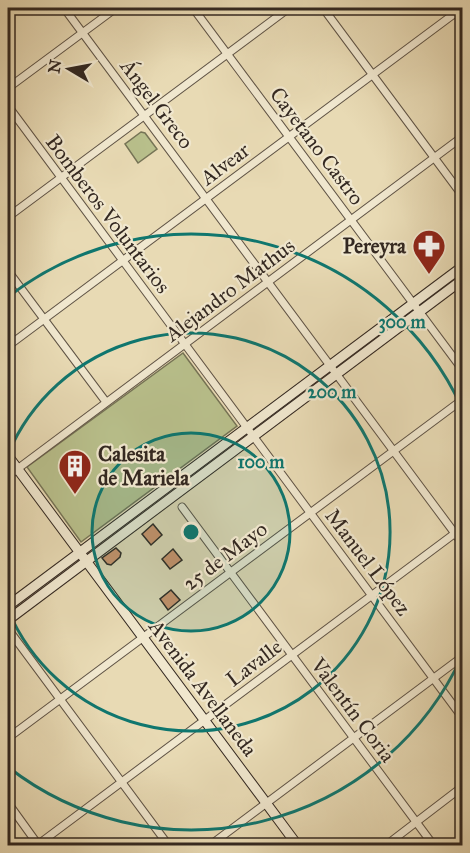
<svg xmlns="http://www.w3.org/2000/svg" width="470" height="853" font-family="'IM FELL Great Primer',serif">
  <style>
    .green { fill: #b8bf8b; stroke: #767456; stroke-width: 1.5 }
    .building { fill: #d4956a; stroke: #332821; stroke-width: 1.5 }
    .lines { fill: none; stroke-linecap: round; stroke-linejoin: round }
    .street-casing { stroke: #605446; stroke-width: 9 }
    .secondary-casing { stroke: #332821; stroke-width: 11 }
    .street { stroke: #f0e7ce; stroke-width: 7 }
    .secondary { stroke: #f0e7ce; stroke-width: 9 }
    .ring { fill: none; stroke: #0f766e; stroke-width: 3 }
    .labels { text-anchor: middle; dominant-baseline: central; stroke-width: 4.5; stroke-linejoin: round; paint-order: stroke }
    .street-label { font-size: 21px; fill: #332821; stroke: #f0e7ce }
    .poi-label { font-size: 21px; font-weight: bold; fill: #332821; stroke: #f0e7ce; text-anchor: end }
    .centre { fill: #0f766e; stroke: #f0e7ce; stroke-width: 3 }
    .ring-label { font-size: 18px; text-anchor: middle; font-weight: bold; fill: #0f766e; stroke: #f0e7ce; stroke-width: 4.5; stroke-linejoin: round; paint-order: stroke }
  </style>
  <rect width="100%" height="100%" fill="#e8dab4"/>
  <filter id="stains"><feTurbulence type="fractalNoise" baseFrequency=".00333" numOctaves="4"/><feColorMatrix values="0 0 0 0 .2 0 0 0 0 .09 0 0 0 0 .02 0 0 0 .5 -.17"/></filter>
  <radialGradient id="worn" r=".72"><stop offset=".6" stop-color="#630" stop-opacity="0"/><stop offset="1" stop-color="#630" stop-opacity=".3"/></radialGradient>
  <g class="green">
    <path d="M 141,132 L 145,133 L 157,149 L 138,163 L 125,144 Z"/>
    <path d="M 183,353 L 237,426 L 81,542 L 27,467 Z"/>
  </g>
  <g class="building">
    <path d="M 153,524 L 162,535 L 151,545 L 142,534 Z"/>
    <path d="M 116,548 L 121,553 L 120,557 L 111,565 L 107,564 L 102,558 Z"/>
    <path d="M 173,549 L 182,560 L 170,569 L 162,559 Z"/>
    <path d="M 171,590 L 180,600 L 168,610 L 160,599 Z"/>
  </g>
  <g class="lines">
    <defs>
      <g id="street">
        <path d="M 64,8 L 462,543"/>
        <path d="M 193,8 L 462,369"/>
        <path d="M 323,8 L 462,195"/>
        <path d="M 452,8 L 462,22"/>
        <path d="M 8,88 L 116,8"/>
        <path d="M 8,106 L 462,717"/>
        <path d="M 8,217 L 289,8"/>
        <path d="M 8,271 L 106,402"/>
        <path d="M 8,346 L 462,8"/>
        <path d="M 8,476 L 462,137"/>
        <path d="M 182,507 L 434,846"/>
        <path d="M 8,629 L 169,846"/>
        <path d="M 8,738 L 462,400"/>
        <path d="M 8,803 L 39,846"/>
        <path d="M 36,846 L 462,528"/>
        <path d="M 209,846 L 462,657"/>
        <path d="M 385,846 L 462,787"/>
      </g>
      <g id="secondary">
        <path d="M 8,456 L 298,846"/>
        <path d="M 8,606 L 462,267"/>
        <path d="M 8,620 L 462,280"/>
      </g>
    </defs>
    <use href="#street" class="street-casing"/>
    <use href="#secondary" class="secondary-casing"/>
    <use href="#street" class="street"/>
    <use href="#secondary" class="secondary"/>
  </g>
  <circle cx="191" cy="532" r="99" fill="#0f766e" fill-opacity=".12"/>
  <g class="ring">
    <circle cx="191" cy="532" r="99"/>
    <path d="M8 454A199 199 0 1 1 8 610"/>
    <path d="M462 656A298 298 0 0 1 8 767M8 297A298 298 0 0 1 462 408"/>
  </g>
  <defs>
    <symbol id="pharmacy-pin" viewBox="-11 -11 22 30"><path d="M0 17L-7.5 6A9.5 9.5 0 1 1 7.5 6Z" fill="#8f2418" stroke="#f0e7ce"/><path d="M-2-6h4v4h4v4h-4v4h-4v-4h-4v-4h4Z" fill="#fff"/></symbol>
    <symbol id="building-pin" viewBox="-11 -11 22 30"><path d="M0 17L-7.5 6A9.5 9.5 0 1 1 7.5 6Z" fill="#8f2418" stroke="#f0e7ce"/><path d="M-4-6H4V6H1V3H-1V6H-4ZM-2.5-4.3h1.7v1.8h-1.7ZM.8-4.3h1.7v1.8H.8ZM-2.5-1h1.7V.8h-1.7ZM.8-1h1.7V.8H.8Z" fill="#fff"/></symbol>
  </defs>
  <g fill-rule="evenodd">
    <use href="#pharmacy-pin" x="410" y="227" width="38" height="52"/>
    <use href="#building-pin" x="56" y="447" width="38" height="52"/>
  </g>
  <g class="labels">
    <g class="street-label">
      <text transform="translate(157 104) rotate(53)">Ángel Greco</text>
      <text transform="translate(317 146) rotate(53)">Cayetano Castro</text>
      <text transform="translate(225 164) rotate(-37)">Alvear</text>
      <text transform="translate(108 214) rotate(53)">Bomberos Voluntarios</text>
      <text transform="translate(230 290) rotate(-37)">Alejandro Mathus</text>
      <text transform="translate(225 556) rotate(-37)">25 de Mayo</text>
      <text transform="translate(368 562) rotate(53)">Manuel López</text>
      <text transform="translate(254 663) rotate(-37)">Lavalle</text>
      <text transform="translate(203 688) rotate(53)">Avenida Avellaneda</text>
      <text transform="translate(353 710) rotate(53)">Valentín Coria</text>
    </g>
    <g class="poi-label">
      <text x="406" y="246">Pereyra</text>
      <text x="98" y="454" text-anchor="start">Calesita<tspan x="98" dy="24">de Mariela</tspan></text>
    </g>
  </g>
  <circle cx="191" cy="532" r="9" class="centre"/>
  <g class="ring-label">
    <text x="402" y="328">300 m</text>
    <text x="332" y="398">200 m</text>
    <text x="261" y="468">100 m</text>
  </g>
  <rect width="470" height="853" fill="none" stroke="#e8dab4" stroke-width="30"/>
  <rect x="9" y="9" width="452" height="835" fill="none" stroke="#332821" stroke-width="3"/>
  <rect x="15" y="15" width="440" height="823" fill="none" stroke="#332821" stroke-width="1.5"/>
  <g transform="translate(69 69) rotate(280)" stroke="#f0e7ce" stroke-width="4.5" paint-order="stroke">
  <path d="M0-4.5L10 22L0 15L-10 22Z" fill="#332821"/>
  <text y="-9" font-size="16" font-weight="bold" text-anchor="middle" fill="#332821">N</text>
  </g>
  <rect width="100%" height="100%" filter="url(#stains)"/>
  <rect width="100%" height="100%" fill="url(#worn)"/>
</svg>
